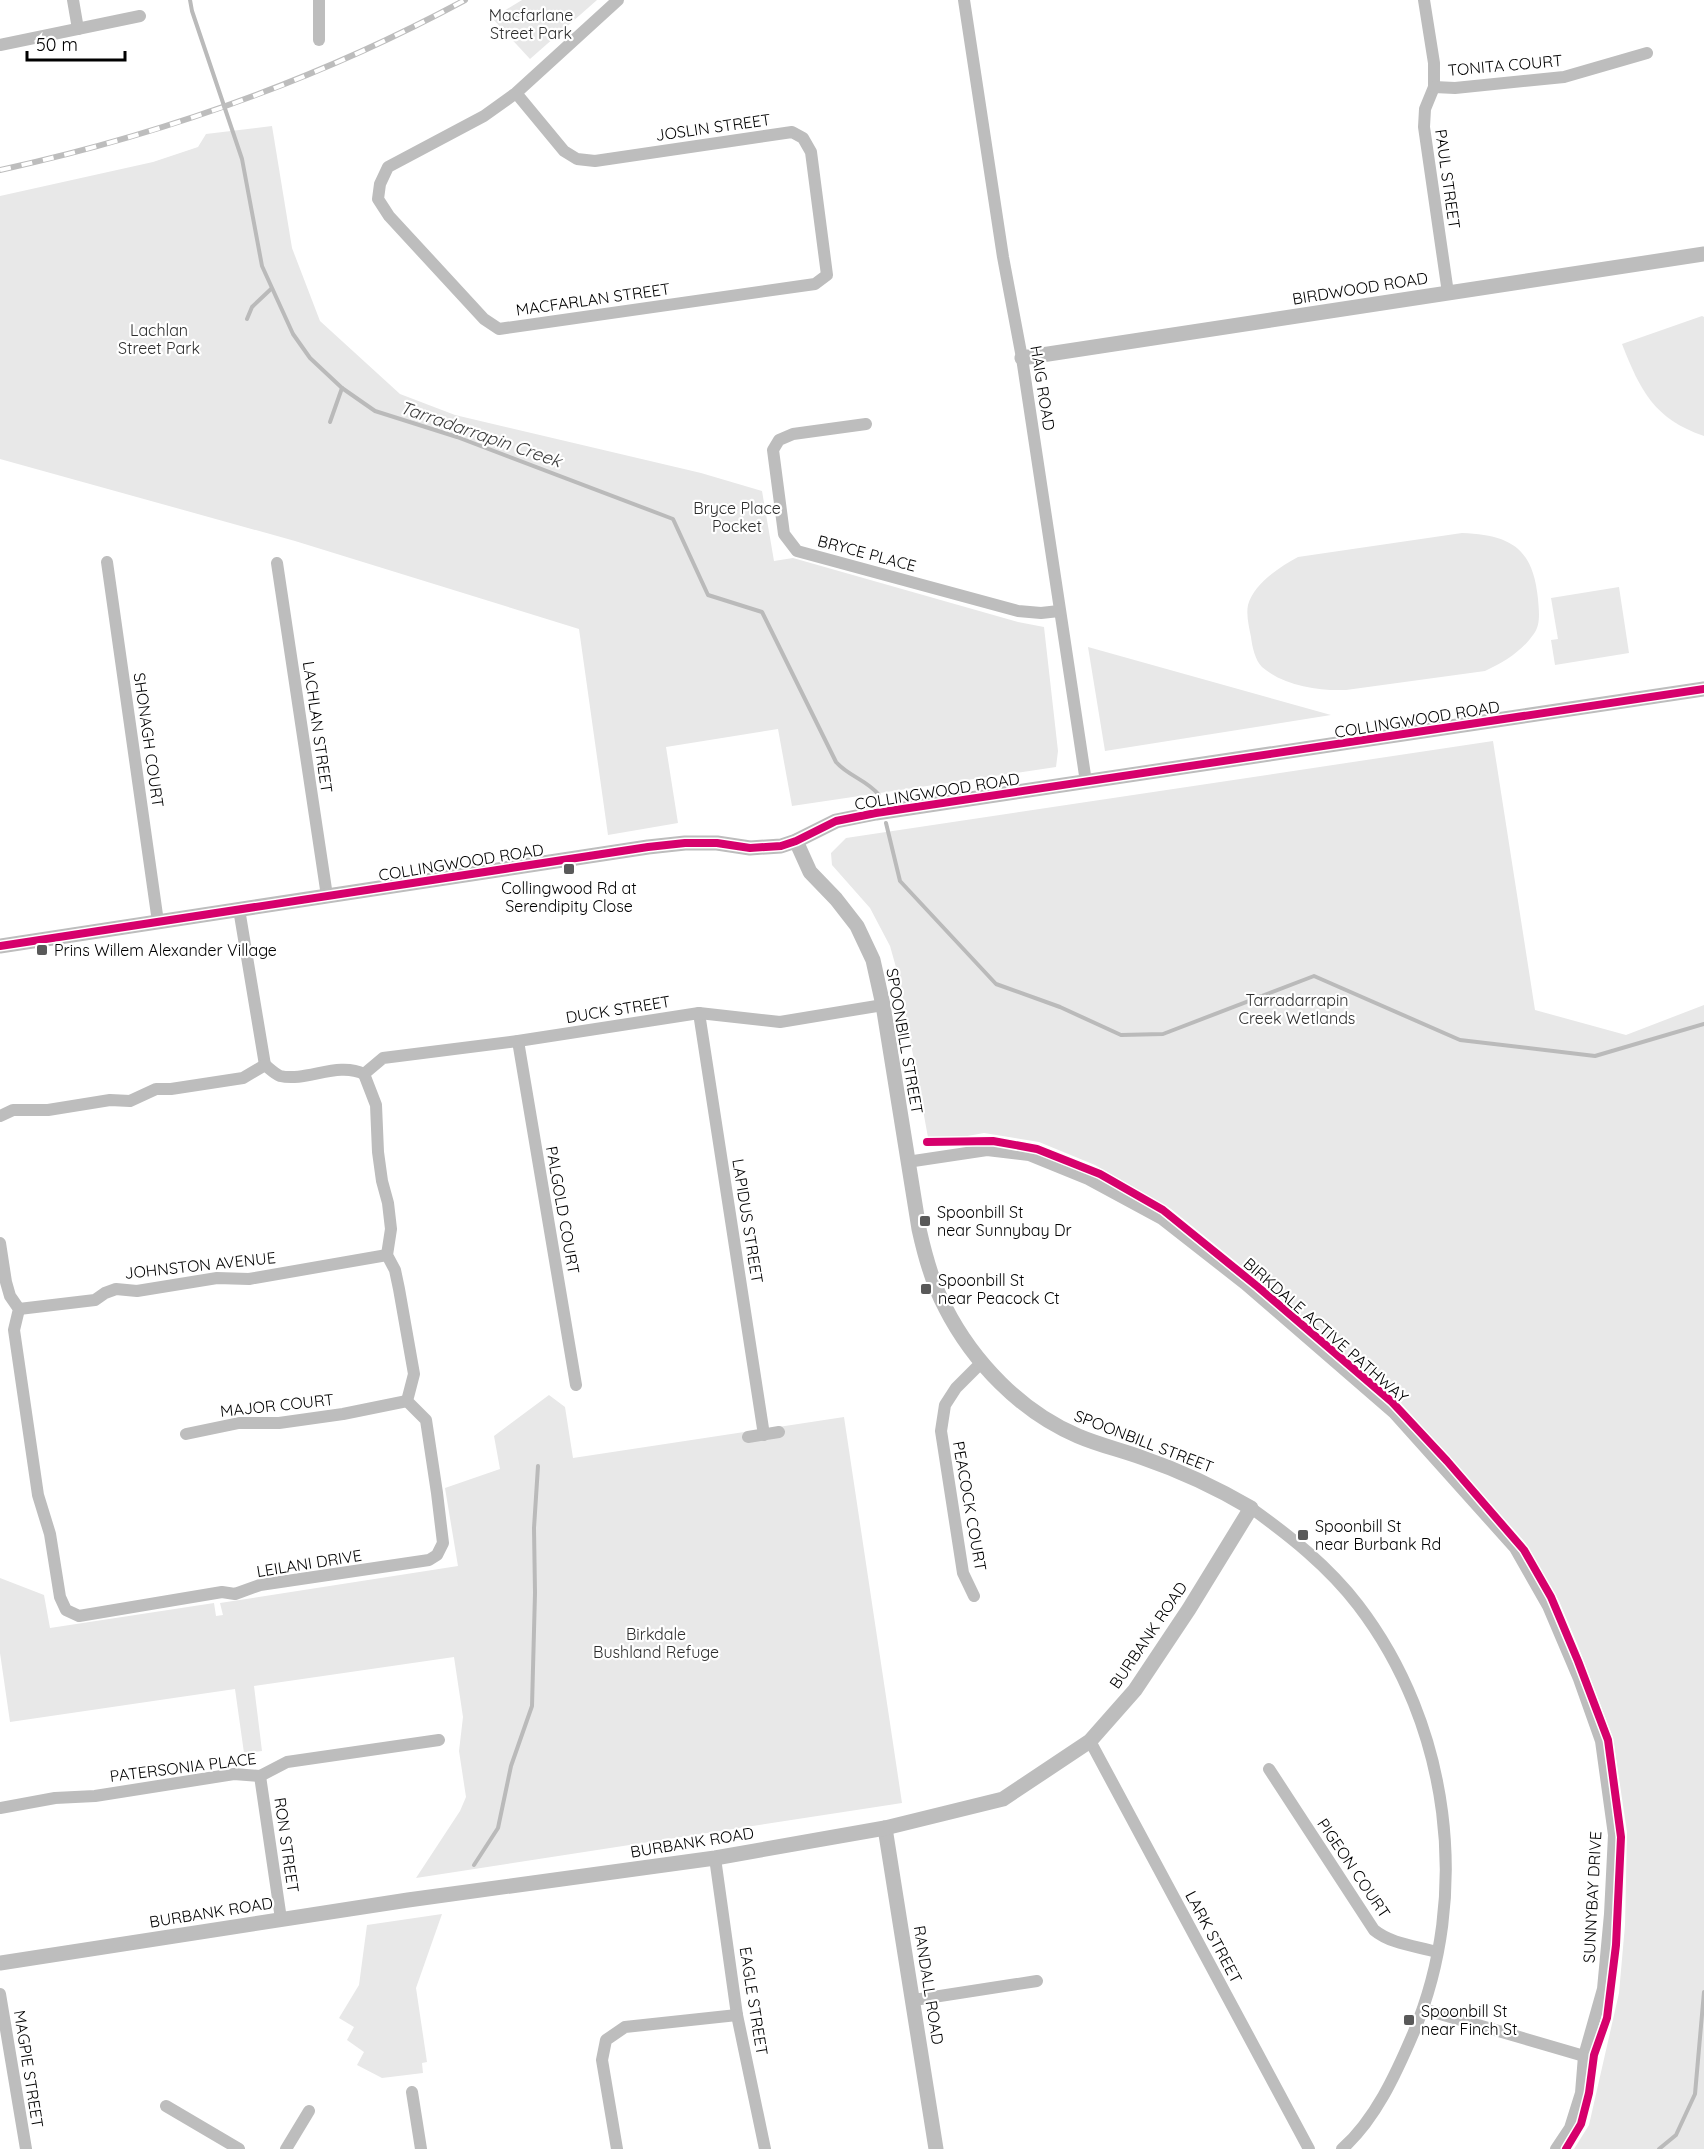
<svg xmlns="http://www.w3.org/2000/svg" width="1704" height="2149" font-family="Quicksand,sans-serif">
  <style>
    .green { fill: #e8e8e8 }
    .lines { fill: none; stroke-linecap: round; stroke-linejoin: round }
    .stream { stroke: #bababa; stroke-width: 4 }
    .minor { stroke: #bdbdbd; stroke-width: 12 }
    .tertiary { stroke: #bdbdbd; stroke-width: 15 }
    .rail-casing { stroke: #bdbdbd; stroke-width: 6 }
    .rail { stroke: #fff; stroke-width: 4; stroke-dasharray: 11; stroke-linecap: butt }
    .cycleway-casing { stroke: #fff; stroke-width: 11 }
    .cycleway { stroke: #d6006c; stroke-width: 8 }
    .poi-dot { fill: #595959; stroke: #fff; stroke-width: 2 }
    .labels { text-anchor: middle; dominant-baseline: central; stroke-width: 4.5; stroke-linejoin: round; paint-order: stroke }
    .park-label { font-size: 16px; fill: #2d2d2d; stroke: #fff }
    .street-label { font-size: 16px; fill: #000; stroke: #fff }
    .poi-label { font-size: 16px; fill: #000; stroke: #fff; text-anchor: start }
    .water-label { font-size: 18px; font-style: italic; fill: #3e3e3e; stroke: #fff }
  </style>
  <rect width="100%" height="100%" fill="#fff"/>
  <g class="green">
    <path d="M 522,0 L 597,0 L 530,59 L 492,18 Z"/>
    <path d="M 272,126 L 292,248 L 320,321 L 400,394 L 455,415 L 701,473 L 762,491 L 774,561 L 793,558 L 1018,622 L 1044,627 L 1058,751 L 1056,767 L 792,806 L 778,729 L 666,747 L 678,823 L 608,835 L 579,629 L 295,541 L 0,459 L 0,196 L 153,162 L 198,147 L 206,134 Z"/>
    <path d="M 1702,316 L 1704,317 L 1704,436 C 1654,419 1640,390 1622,344 Z"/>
    <path d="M 1462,533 C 1511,535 1533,548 1538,599 C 1539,612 1541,625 1533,635 C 1522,651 1503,663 1485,671 L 1346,690 C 1318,691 1284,686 1262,667 C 1255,660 1252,646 1251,637 C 1249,627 1246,615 1248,605 C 1254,583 1280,567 1298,557 Z"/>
    <path d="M 1619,587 L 1629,653 L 1555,665 L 1551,640 L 1558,639 L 1551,598 Z"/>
    <path d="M 1088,647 L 1331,715 L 1105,751 Z"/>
    <path d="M 1493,741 L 1535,1010 L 1626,1035 L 1704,1005 L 1704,2149 L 1574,2149 L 1589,2125 L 1619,1993 L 1625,1925 L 1627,1832 L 1613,1738 L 1578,1646 L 1559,1601 L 1524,1541 L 1401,1403 L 1256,1278 L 1171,1209 L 1095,1165 L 1039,1142 L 984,1133 L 929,1143 L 899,978 L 890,946 L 870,908 L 832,865 L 831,853 L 846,838 Z"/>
    <path d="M 549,1395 L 565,1407 L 573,1458 L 844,1417 L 902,1803 L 416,1878 L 460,1811 L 466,1797 L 459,1751 L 463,1717 L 454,1657 L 254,1686 L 262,1751 L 244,1753 L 235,1689 L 10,1722 L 0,1653 L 0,1578 L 44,1595 L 50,1628 L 214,1603 L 216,1616 L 223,1615 L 220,1603 L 458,1566 L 445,1488 L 500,1469 L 494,1436 Z"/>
    <path d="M 442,1914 L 416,1988 L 427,2062 L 422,2063 L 423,2073 L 382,2078 L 357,2065 L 364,2052 L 347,2040 L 354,2027 L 339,2018 L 359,1985 L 367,1925 Z"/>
  </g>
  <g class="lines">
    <g class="stream">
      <path d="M 190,0 L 192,11 L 242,159 L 262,266 L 293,334 L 310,358 L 342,388 L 375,411 L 457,437 L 673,519 L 708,595 L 762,612 L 836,762 C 848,776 867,780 879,795"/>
      <path d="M 247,319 L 252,307 L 271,289"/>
      <path d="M 330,422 L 342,388"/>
      <path d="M 886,823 L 900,881 L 996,984 L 1060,1007 L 1121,1035 L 1163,1034 L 1314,976 L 1460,1040 L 1595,1056 L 1704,1024"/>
      <path d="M 474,1865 L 498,1828 L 511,1766 L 532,1706 L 535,1593 L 534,1528 L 538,1466"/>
      <path d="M 1659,2149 L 1676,2135 L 1695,2094 L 1704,1992"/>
    </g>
    <g class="minor">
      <path d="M 73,0 L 78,29"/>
      <path d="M 319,0 L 319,40"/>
      <path d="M 964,0 L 1003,257 L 1022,358 L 1086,782"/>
      <path d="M 1424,0 L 1434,63 L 1434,87 L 1425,109 L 1424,127 L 1448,293"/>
      <path d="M 0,45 L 140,16"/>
      <path d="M 1434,87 L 1455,88 L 1564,77 L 1647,53"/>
      <path d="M 516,93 L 564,151 L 577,159 L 595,161 L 792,132 L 803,138 L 811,152 L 827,275 L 815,284 L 499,329 L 484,319 L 389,216 L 378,199 L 380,184 L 388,167 L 484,116 L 516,93 L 618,0"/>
      <path d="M 866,424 L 793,434 L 779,440 L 773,450 L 784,534 L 797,551 L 1018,611 L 1041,613 L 1059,611"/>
      <path d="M 107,562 L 158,922"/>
      <path d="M 277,563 L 327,896"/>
      <path d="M 239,909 L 265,1065"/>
      <path d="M 699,1013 L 764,1435"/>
      <path d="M 518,1041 L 576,1385"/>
      <path d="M 364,1074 L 383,1058 L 518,1041 L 699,1013 L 780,1022 L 883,1005"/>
      <path d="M 0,1116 L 13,1110 L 48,1110 L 110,1100 L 130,1101 L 156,1089 L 171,1089 L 243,1078 L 265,1065 C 270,1069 275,1074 280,1076 C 307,1082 338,1061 364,1074"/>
      <path d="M 907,1162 L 987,1150 L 1029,1155 L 1088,1179 L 1162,1219 L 1245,1284 L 1394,1413 L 1515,1548 L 1548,1606 L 1579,1679 L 1601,1741 L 1614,1835 L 1610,1914 L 1603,1989 L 1584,2056 L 1581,2093 L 1570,2128 L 1556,2149"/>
      <path d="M 0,1243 L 6,1282 L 10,1296 L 19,1309 L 14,1330 L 38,1495 L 50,1534 L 60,1597 L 66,1610 L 79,1616 L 222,1592 L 235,1594 L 260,1585 L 429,1560 L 437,1555 L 443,1543 L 437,1493 L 426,1420 L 407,1401 L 414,1374 L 399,1289 L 395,1270 L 387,1255 L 391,1229 L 388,1203 L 382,1181 L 378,1152 L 376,1105 L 364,1074"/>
      <path d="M 19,1309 L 95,1300 L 105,1293 L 116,1289 L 137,1291 L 217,1278 L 249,1279 L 387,1255"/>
      <path d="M 186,1434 L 239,1423 L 279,1423 L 343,1414 L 407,1401"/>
      <path d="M 748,1437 L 779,1432"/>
      <path d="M 1251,1508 C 1290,1536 1328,1566 1358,1605 C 1450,1725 1472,1895 1413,2034 C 1396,2074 1375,2120 1342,2149"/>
      <path d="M 974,1596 L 963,1573 L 941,1431 L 945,1405 L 956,1388 L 982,1362"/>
      <path d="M 1090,1741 L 1309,2149"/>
      <path d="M 1269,1769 L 1374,1930 C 1391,1944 1416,1946 1437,1952"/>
      <path d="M 260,1776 L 281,1919"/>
      <path d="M 0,1808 L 55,1798 L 95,1796 L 234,1774 L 260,1776 L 287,1762 L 439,1740"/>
      <path d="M 715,1858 L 737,2015 L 765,2149"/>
      <path d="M 0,1994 L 26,2149"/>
      <path d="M 914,2000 L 1037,1981"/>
      <path d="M 1423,2009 L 1584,2056"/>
      <path d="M 412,2092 L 421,2149"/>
      <path d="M 166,2106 L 239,2149"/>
      <path d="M 286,2149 L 309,2111"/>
      <path d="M 617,2149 L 602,2060 L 606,2040 L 625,2027 L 737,2015"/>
    </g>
    <g class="tertiary">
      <path d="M 1022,358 L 1704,254"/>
      <path d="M 0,946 L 648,847 L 685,843 L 717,843 L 750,848 L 781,846 L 796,841 L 836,821 L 876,813 L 1704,689"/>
      <path d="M 885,1828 L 936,2149"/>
      <path d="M 0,1963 L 408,1900 L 715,1858 L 885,1828 L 1003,1799 L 1090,1741 L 1135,1690 L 1189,1609 L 1251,1508 C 1217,1488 1181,1471 1143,1458 C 1121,1450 1099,1445 1078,1436 C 1021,1412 973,1362 945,1307 C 932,1283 925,1256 919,1229 L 883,1005 L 873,960 L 857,926 L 836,899 L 810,872 L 796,841"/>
    </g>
    <defs>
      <path id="rail" d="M 0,170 C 164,134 317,80 465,0"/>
    </defs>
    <use href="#rail" class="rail-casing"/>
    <use href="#rail" class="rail"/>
    <defs>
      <g id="cycleway">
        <path d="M 0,946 L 648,847 L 685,843 L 717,843 L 750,848 L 781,846 L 796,841 L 836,821 L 876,813 L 1704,689"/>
        <path d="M 927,1142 L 993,1141 L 1037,1149 L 1100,1174 L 1163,1210 L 1258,1287 L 1392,1402 L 1447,1461 L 1524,1550 L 1551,1597 L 1578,1661 L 1608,1740 L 1621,1837 L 1616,1945 L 1607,2018 L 1594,2055 L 1589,2093 L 1581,2124 L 1566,2149"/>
      </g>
    </defs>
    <use href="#cycleway" class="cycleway-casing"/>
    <use href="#cycleway" class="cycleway"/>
  </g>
  <g class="poi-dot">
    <rect x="563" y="863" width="12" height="12" rx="3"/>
    <rect x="36" y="944" width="12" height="12" rx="3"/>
    <rect x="919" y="1215" width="12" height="12" rx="3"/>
    <rect x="920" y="1283" width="12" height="12" rx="3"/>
    <rect x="1297" y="1529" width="12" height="12" rx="3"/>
    <rect x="1403" y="2014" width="12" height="12" rx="3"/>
  </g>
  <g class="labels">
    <g class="park-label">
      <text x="531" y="15">Macfarlane<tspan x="531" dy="18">Street Park</tspan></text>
      <text x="159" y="330">Lachlan<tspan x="159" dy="18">Street Park</tspan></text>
      <text x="737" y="508">Bryce Place<tspan x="737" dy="18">Pocket</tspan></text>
      <text x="1297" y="1000">Tarradarrapin<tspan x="1297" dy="18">Creek Wetlands</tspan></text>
      <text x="656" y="1634">Birkdale<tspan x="656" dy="18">Bushland Refuge</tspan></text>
    </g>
    <g class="street-label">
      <text transform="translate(1505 65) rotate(-5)">TONITA COURT</text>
      <text transform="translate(713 127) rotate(-8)">JOSLIN STREET</text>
      <text transform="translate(1448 179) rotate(82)">PAUL STREET</text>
      <text transform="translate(1360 288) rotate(-9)">BIRDWOOD ROAD</text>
      <text transform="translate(593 299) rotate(-8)">MACFARLAN STREET</text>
      <text transform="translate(1043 388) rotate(81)">HAIG ROAD</text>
      <text transform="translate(867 553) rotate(15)">BRYCE PLACE</text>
      <text transform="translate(1417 719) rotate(-9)">COLLINGWOOD ROAD</text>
      <text transform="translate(318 727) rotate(82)">LACHLAN STREET</text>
      <text transform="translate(149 740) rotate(82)">SHONAGH COURT</text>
      <text transform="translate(937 791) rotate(-9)">COLLINGWOOD ROAD</text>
      <text transform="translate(461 862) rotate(-9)">COLLINGWOOD ROAD</text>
      <text transform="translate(618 1009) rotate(-9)">DUCK STREET</text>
      <text transform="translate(905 1041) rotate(80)">SPOONBILL STREET</text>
      <text transform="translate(563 1210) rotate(80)">PALGOLD COURT</text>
      <text transform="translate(748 1221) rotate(81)">LAPIDUS STREET</text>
      <text transform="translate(200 1265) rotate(-6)">JOHNSTON AVENUE</text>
      <text transform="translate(1326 1330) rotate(41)">BIRKDALE ACTIVE PATHWAY</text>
      <text transform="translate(277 1405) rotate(-6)">MAJOR COURT</text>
      <text transform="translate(1144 1441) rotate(21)">SPOONBILL STREET</text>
      <text transform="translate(970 1506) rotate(80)">PEACOCK COURT</text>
      <text transform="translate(309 1563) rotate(-9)">LEILANI DRIVE</text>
      <text transform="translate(1148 1635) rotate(-56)">BURBANK ROAD</text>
      <text transform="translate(183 1767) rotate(-7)">PATERSONIA PLACE</text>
      <text transform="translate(692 1842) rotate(-9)">BURBANK ROAD</text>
      <text transform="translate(287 1845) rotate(82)">RON STREET</text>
      <text transform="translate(1354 1868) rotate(56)">PIGEON COURT</text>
      <text transform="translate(1592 1897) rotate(-87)">SUNNYBAY DRIVE</text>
      <text transform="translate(211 1912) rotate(-9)">BURBANK ROAD</text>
      <text transform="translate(1214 1937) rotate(62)">LARK STREET</text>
      <text transform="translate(929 1985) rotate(81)">RANDALL ROAD</text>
      <text transform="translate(754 2001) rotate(81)">EAGLE STREET</text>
      <text transform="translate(29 2069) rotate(81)">MAGPIE STREET</text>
    </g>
    <g class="poi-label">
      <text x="569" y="888" text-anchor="middle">Collingwood Rd at<tspan x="569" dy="18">Serendipity Close</tspan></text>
      <text x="54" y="950">Prins Willem Alexander Village</text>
      <text x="937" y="1212">Spoonbill St<tspan x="937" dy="18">near Sunnybay Dr</tspan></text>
      <text x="938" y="1280">Spoonbill St<tspan x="938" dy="18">near Peacock Ct</tspan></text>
      <text x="1315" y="1526">Spoonbill St<tspan x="1315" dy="18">near Burbank Rd</tspan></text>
      <text x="1421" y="2011">Spoonbill St<tspan x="1421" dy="18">near Finch St</tspan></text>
    </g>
    <g class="water-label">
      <text transform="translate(481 434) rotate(19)">Tarradarrapin Creek</text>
    </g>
  </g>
  <path d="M27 51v9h98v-9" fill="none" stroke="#000000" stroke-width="3"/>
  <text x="36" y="51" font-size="18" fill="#000000" stroke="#ffffff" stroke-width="4.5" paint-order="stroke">50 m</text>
</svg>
